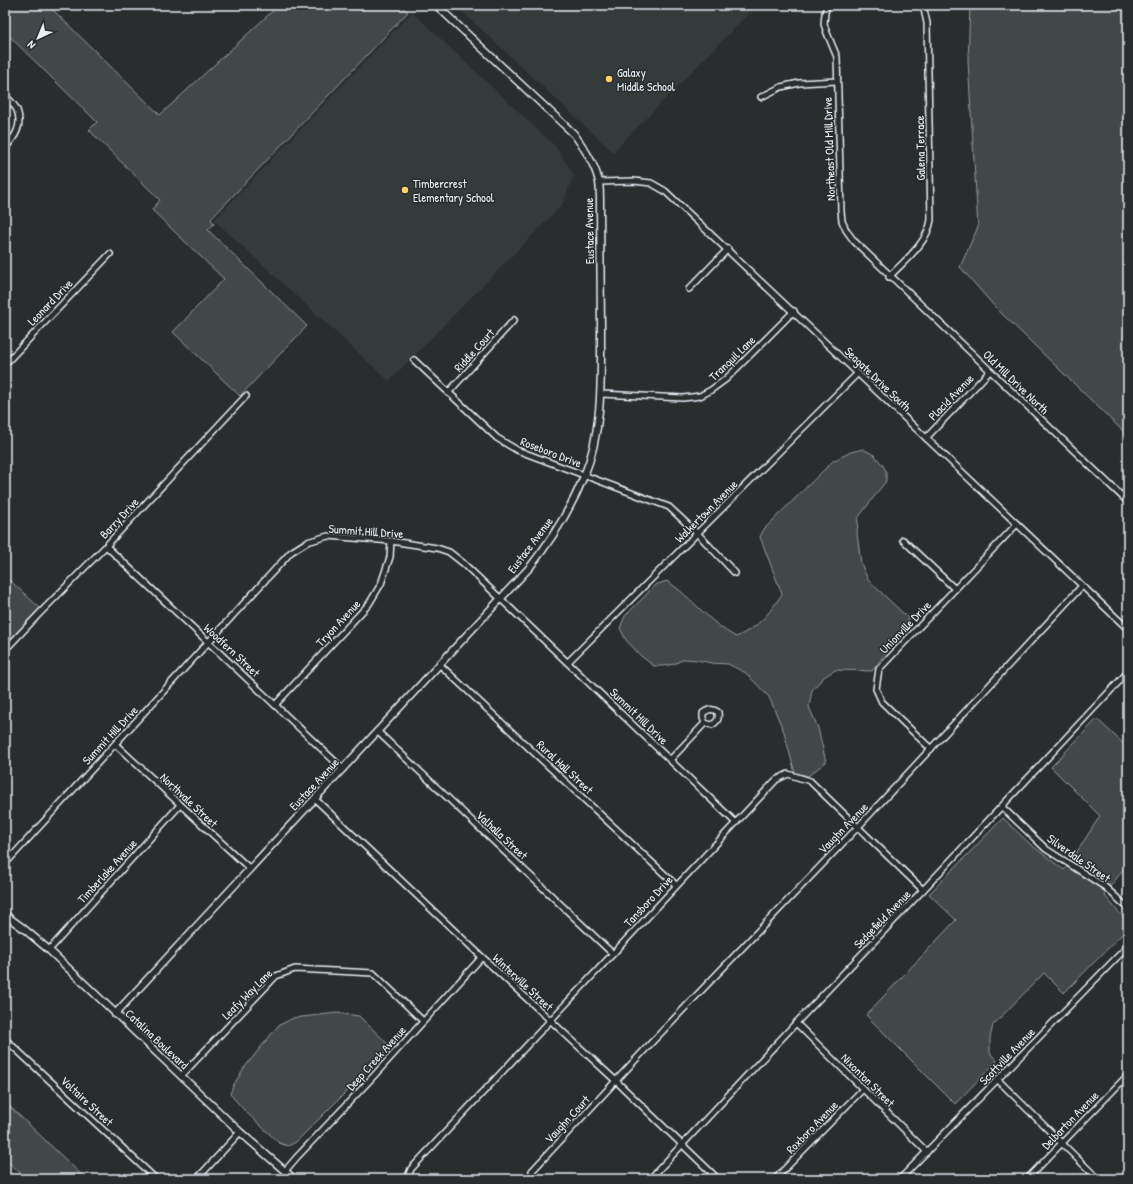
<svg xmlns="http://www.w3.org/2000/svg" width="1133" height="1184" font-family="'Patrick Hand',sans-serif">
  <style>
    .built { fill: #363a3b }
    .green { fill: #424648; stroke: #959ca0 }
    .lines { fill: none; stroke-linecap: round; stroke-linejoin: round }
    .minor-casing { stroke: #e8f1f8; stroke-width: 8 }
    .tertiary-casing { stroke: #e8f1f8; stroke-width: 9 }
    .minor { stroke: #2a2d2e; stroke-width: 5 }
    .tertiary { stroke: #2a2d2e; stroke-width: 6 }
    .poi-dot { fill: #ffd166; stroke: #2a2d2e; stroke-width: 1.5 }
    .labels { text-anchor: middle; dominant-baseline: central; stroke-width: 3; stroke-linejoin: round; paint-order: stroke }
    .poi-label { font-size: 12px; fill: #e8f1f8; stroke: #2a2d2e; text-anchor: start }
    .street-label { font-size: 12px; fill: #e8f1f8; stroke: #2a2d2e }
  </style>
  <rect width="100%" height="100%" fill="#2a2d2e"/>
  <filter id="ink" filterUnits="userSpaceOnUse"><feTurbulence type="fractalNoise" baseFrequency=".025" numOctaves="2"/><feDisplacementMap in="SourceGraphic" scale="8" xChannelSelector="R" yChannelSelector="G"/><feConvolveMatrix kernelMatrix="1 2 1 2 8 2 1 2 1" color-interpolation-filters="sRGB"/></filter>
  <g filter="url(#ink)">
    <g class="built">
      <path d="M 455,5 L 757,5 L 613,152 Z"/>
      <path d="M 412,12 L 555,146 L 574,175 L 562,205 L 389,381 L 214,220 Z"/>
    </g>
    <g class="green">
      <path d="M 5,5 L 48,5 L 160,115 L 279,5 L 400,5 L 408,12 L 211,219 L 214,224 L 208,230 L 307,326 L 240,396 L 173,332 L 224,279 L 152,210 L 160,200 L 89,130 L 97,122 L 5,32 Z"/>
      <path d="M 970,5 L 1128,5 L 1128,436 L 995,307 L 960,267 L 978,227 L 968,61 Z"/>
      <path d="M 863,449 L 874,455 L 882,464 L 886,471 L 886,481 L 858,518 L 857,534 L 861,563 L 868,580 L 908,618 L 908,624 L 872,671 L 835,670 L 824,677 L 812,690 L 809,707 L 818,728 L 826,762 L 808,776 L 795,773 L 784,732 L 769,697 L 746,673 L 728,664 L 711,663 L 698,660 L 684,659 L 674,664 L 663,666 L 654,666 L 641,656 L 626,640 L 620,628 L 625,616 L 644,597 L 655,585 L 667,581 C 692,597 709,623 736,637 C 760,626 768,615 782,594 L 760,537 L 764,529 L 833,461 L 851,452 Z"/>
      <path d="M 5,576 L 40,608 L 5,645 Z"/>
      <path d="M 1097,719 L 1128,748 L 1128,863 L 1110,887 L 1071,861 L 1100,816 L 1051,767 Z"/>
      <path d="M 1003,818 L 1030,844 L 1064,870 L 1067,867 L 1103,890 L 1106,893 L 1104,895 L 1128,923 L 1128,928 L 1064,993 L 1044,973 L 993,1025 L 990,1038 L 990,1053 L 997,1061 L 955,1104 L 866,1015 L 956,920 L 929,894 Z"/>
      <path d="M 337,1013 L 359,1016 L 391,1047 L 296,1142 L 288,1146 L 279,1143 L 245,1111 L 230,1094 L 233,1086 L 244,1068 L 278,1026 L 293,1018 Z"/>
      <path d="M 5,1102 L 86,1179 L 27,1179 L 5,1159 Z"/>
    </g>
    <g class="lines">
      <defs>
        <g id="minor">
          <path d="M 827,5 L 825,13 L 824,24 L 827,33 L 837,57 L 841,211 L 842,221 L 846,230 L 854,241 L 1128,502"/>
          <path d="M 5,95 C 9,100 15,105 17,110 C 23,126 15,137 5,148"/>
          <path d="M 761,97 L 781,87 L 799,83 L 837,81"/>
          <path d="M 599,182 L 634,181 L 651,183 L 665,191 L 1128,629"/>
          <path d="M 889,277 C 905,260 927,244 931,220 L 927,23 L 923,5"/>
          <path d="M 689,289 L 728,249"/>
          <path d="M 414,360 L 497,438 L 517,450 L 669,507 L 698,534 L 735,573"/>
          <path d="M 5,364 L 110,254"/>
          <path d="M 448,393 L 514,320"/>
          <path d="M 601,394 L 683,398 L 700,396 L 711,390 L 726,379 L 794,311"/>
          <path d="M 926,438 L 990,371"/>
          <path d="M 903,540 L 955,589"/>
          <path d="M 106,546 L 343,769"/>
          <path d="M 5,650 L 40,613 L 106,546 L 246,396"/>
          <path d="M 568,662 L 857,374"/>
          <path d="M 439,664 L 676,885"/>
          <path d="M 275,705 L 369,604 L 381,584 L 390,557 L 391,541"/>
          <path d="M 377,731 L 613,954"/>
          <path d="M 115,744 L 250,869"/>
          <path d="M 931,749 L 882,702 L 876,689 L 879,669 L 1017,524"/>
          <path d="M 670,760 L 705,723 L 712,725 C 718,721 719,719 718,712 C 712,708 709,709 703,713 L 703,718 L 705,723"/>
          <path d="M 315,799 L 482,957 L 616,1081 L 718,1179"/>
          <path d="M 1002,807 L 1046,849 L 1105,887 L 1128,908"/>
          <path d="M 5,864 L 291,552 L 307,542 L 328,536 L 391,541 L 437,548 L 449,552 L 463,563 L 506,604 L 735,822"/>
          <path d="M 49,950 L 180,805"/>
          <path d="M 796,1023 L 927,1152"/>
          <path d="M 5,1039 L 156,1179"/>
          <path d="M 181,1076 L 276,976 L 295,969 L 373,973 L 423,1021"/>
          <path d="M 997,1079 L 1098,1179"/>
          <path d="M 285,1171 L 297,1157 L 370,1080 L 482,957"/>
          <path d="M 532,1171 L 652,1042 L 858,827 L 1082,586"/>
          <path d="M 197,1179 L 240,1132"/>
          <path d="M 407,1179 L 411,1169 L 776,780 L 788,774 L 810,781 L 923,890"/>
          <path d="M 650,1179 L 796,1023 L 923,890 L 1128,672"/>
          <path d="M 775,1179 L 863,1089"/>
          <path d="M 900,1179 L 1128,946"/>
          <path d="M 1027,1179 L 1128,1075"/>
        </g>
        <g id="tertiary">
          <path d="M 5,915 L 23,928 L 49,950 L 240,1132 L 294,1179"/>
          <path d="M 115,1014 L 530,567 C 552,539 571,509 584,476 C 603,431 601,377 601,329 C 601,287 600,246 600,204 C 600,197 600,189 599,182 C 595,164 584,148 574,134 L 436,5"/>
        </g>
      </defs>
      <use href="#minor" class="minor-casing"/>
      <use href="#tertiary" class="tertiary-casing"/>
      <use href="#minor" class="minor"/>
      <use href="#tertiary" class="tertiary"/>
    </g>
  </g>
  <g class="poi-dot">
    <circle cx="609" cy="79" r="4"/>
    <circle cx="405" cy="190" r="4"/>
  </g>
  <g class="labels">
    <g class="poi-label">
      <text x="617" y="72">Galaxy<tspan x="617" dy="14">Middle School</tspan></text>
      <text x="413" y="183">Timbercrest<tspan x="413" dy="14">Elementary School</tspan></text>
    </g>
    <g class="street-label">
      <text transform="translate(920 148) rotate(-91)">Galena Terrace</text>
      <text transform="translate(829 149) rotate(-92)">Northeast Old Mill Drive</text>
      <text transform="translate(589 231) rotate(-91)">Eustace Avenue</text>
      <text transform="translate(50 302) rotate(-46)">Leonard Drive</text>
      <text transform="translate(474 350) rotate(-48)">Riddle Court</text>
      <text transform="translate(732 358) rotate(-44)">Tranquil Lane</text>
      <text transform="translate(878 379) rotate(44)">Seagate Drive South</text>
      <text transform="translate(1016 382) rotate(44)">Old Mill Drive North</text>
      <text transform="translate(951 397) rotate(-46)">Placid Avenue</text>
      <text transform="translate(551 452) rotate(21)">Roseboro Drive</text>
      <text transform="translate(706 511) rotate(-45)">Walkertown Avenue</text>
      <text transform="translate(119 518) rotate(-47)">Barry Drive</text>
      <text transform="translate(366 531) rotate(4)">Summit Hill Drive</text>
      <text transform="translate(530 545) rotate(-53)">Eustace Avenue</text>
      <text transform="translate(338 623) rotate(-47)">Tryon Avenue</text>
      <text transform="translate(905 627) rotate(-46)">Unionville Drive</text>
      <text transform="translate(232 650) rotate(43)">Woodfern Street</text>
      <text transform="translate(639 716) rotate(44)">Summit Hill Drive</text>
      <text transform="translate(110 735) rotate(-47)">Summit Hill Drive</text>
      <text transform="translate(565 767) rotate(43)">Rural Hall Street</text>
      <text transform="translate(314 784) rotate(-47)">Eustace Avenue</text>
      <text transform="translate(189 800) rotate(43)">Northvale Street</text>
      <text transform="translate(843 828) rotate(-46)">Vaughn Avenue</text>
      <text transform="translate(502 835) rotate(43)">Valhalla Street</text>
      <text transform="translate(1079 858) rotate(35)">Silverdale Street</text>
      <text transform="translate(107 871) rotate(-48)">Timberlake Avenue</text>
      <text transform="translate(648 901) rotate(-47)">Tansboro Drive</text>
      <text transform="translate(882 919) rotate(-46)">Sedgefield Avenue</text>
      <text transform="translate(523 982) rotate(43)">Winterville Street</text>
      <text transform="translate(247 994) rotate(-45)">Leafy Way Lane</text>
      <text transform="translate(157 1039) rotate(43)">Catalina Boulevard</text>
      <text transform="translate(1007 1056) rotate(-46)">Scottville Avenue</text>
      <text transform="translate(376 1058) rotate(-48)">Deep Creek Avenue</text>
      <text transform="translate(868 1080) rotate(45)">Nixonton Street</text>
      <text transform="translate(87 1101) rotate(43)">Voltaire Street</text>
      <text transform="translate(567 1119) rotate(-47)">Vaughn Court</text>
      <text transform="translate(1070 1120) rotate(-46)">Delbarton Avenue</text>
      <text transform="translate(812 1127) rotate(-46)">Roxboro Avenue</text>
    </g>
  </g>
  <rect width="1133" height="1184" fill="none" stroke="#2a2d2e" stroke-width="20"/>
  <rect x="10" y="10" width="1113" height="1164" fill="none" stroke="#e8f1f8" stroke-width="1.5" filter="url(#ink)"/>
  <g transform="translate(38 38) rotate(224)" stroke="#2a2d2e" stroke-width="3" paint-order="stroke">
  <path d="M0-3L7 15L0 10L-7 15Z" fill="#e8f1f8"/>
  <text y="-6" font-size="11" font-weight="bold" text-anchor="middle" fill="#e8f1f8">N</text>
  </g>
</svg>
